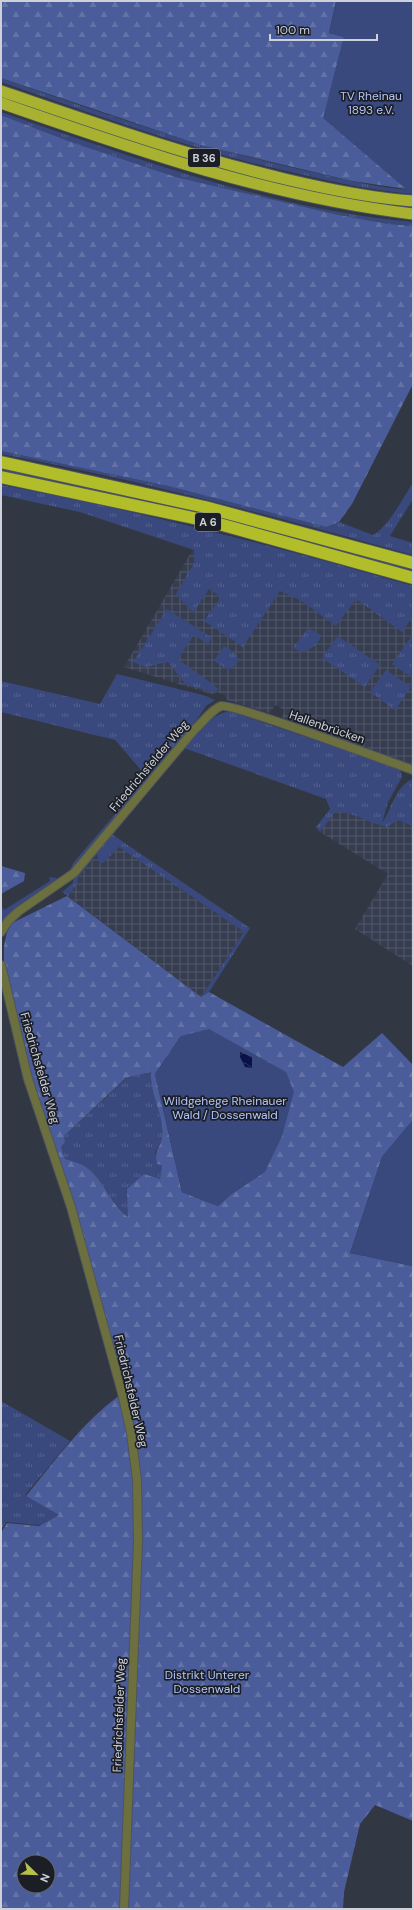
<svg xmlns="http://www.w3.org/2000/svg" width="414" height="1910" font-family="'DM Sans',sans-serif">
  <style>
    .industrial { fill: url(#industrial-grid) }
    .grass { fill: url(#grass-tufts) }
    .forest { fill: url(#forest-firs); fill-rule: evenodd }
    .park { fill: #39497d }
    .water { fill: url(#water-waves) }
    .lines { fill: none; stroke-linecap: round; stroke-linejoin: round }
    .minor-casing { stroke: #4e535f; stroke-width: 10 }
    .trunk-casing { stroke: #4e535f; stroke-width: 13 }
    .motorway-casing { stroke: #4e535f; stroke-width: 14 }
    .minor { stroke: #6b703e; stroke-width: 8 }
    .trunk { stroke: #a8b230; stroke-width: 11 }
    .motorway { stroke: #b2bd2a; stroke-width: 12 }
    .labels { text-anchor: middle; dominant-baseline: central; stroke-width: 3.5; stroke-linejoin: round; paint-order: stroke }
    .shield { fill: #1c1e25; stroke: #999ba4; stroke-width: 1 }
    .shield-label { font-size: 11px; font-weight: bold; fill: #ced1da }
    .park-label { font-size: 12px; fill: #b2c5fa; stroke: #1c1e25 }
    .street-label { font-size: 12px; fill: #ced1da; stroke: #1c1e25 }
  </style>
  <defs>
    <pattern id="industrial-grid" width="8" height="8" patternUnits="userSpaceOnUse"><rect width="8" height="8" fill="#363d51"/><path d="M0 4h8M4 0v8" fill="none" stroke="#525869"/></pattern>
    <pattern id="grass-tufts" width="24" height="20" patternUnits="userSpaceOnUse"><rect width="24" height="20" fill="#39497d"/><path d="M3 7l-1-3M5 7V3M7 7l1-3M15 17l-1-3M17 17v-4M19 17l1-3" fill="none" stroke="#54628f"/></pattern>
    <pattern id="forest-firs" width="22" height="20" patternUnits="userSpaceOnUse"><rect width="22" height="20" fill="#4a5c99"/><path d="M5 1l3.5 6h-7zM16 11l3.5 6h-7z" fill="#6372a7"/></pattern>
    <pattern id="water-waves" width="16" height="10" patternUnits="userSpaceOnUse"><rect width="16" height="10" fill="#0a1248"/><path d="M0 5q4-4 8 0t8 0" fill="none" stroke="#2c3362"/></pattern>
  </defs>
  <rect width="100%" height="100%" fill="#323744"/>
  <g class="industrial">
    <path d="M 193,549 L 413,607 L 413,765 L 282,718 L 284,710 L 276,705 L 269,713 L 227,700 L 225,695 L 217,692 L 214,695 L 124,667 Z"/>
    <path d="M 343,811 L 381,826 L 387,827 L 398,820 L 413,826 L 413,966 L 355,929 L 388,874 L 320,832 L 334,812 Z"/>
    <path d="M 109,840 L 244,932 L 201,997 L 68,896 L 77,884 L 78,877 Z"/>
  </g>
  <g class="grass">
    <path d="M 1,78 C 101,113 200,147 303,170 C 339,178 376,188 413,190 L 413,194 C 378,191 343,184 308,176 C 203,154 102,117 1,82 Z"/>
    <path d="M 44,111 L 190,159 L 261,178 L 413,206 L 413,209 L 317,194 L 201,165 L 44,113 Z"/>
    <path d="M 1,112 C 133,157 274,210 413,222 L 413,226 L 389,224 L 339,215 L 176,177 L 71,142 L 1,115 Z"/>
    <path d="M 1,451 L 168,486 L 326,527 L 339,522 L 373,535 C 388,527 403,498 413,483 L 413,499 L 390,536 L 413,543 L 413,555 C 277,517 140,480 1,454 Z"/>
    <path d="M 1,467 L 163,502 L 413,568 L 413,573 L 181,510 L 1,471 Z"/>
    <path d="M 1,485 C 140,511 277,547 413,586 L 413,616 L 402,632 L 356,599 L 336,626 L 300,600 L 280,591 L 243,647 L 204,621 L 221,597 L 209,589 L 193,613 L 176,594 L 194,563 L 194,550 L 80,512 L 1,495 Z"/>
    <path d="M 167,609 L 212,638 L 208,644 L 194,635 L 178,659 L 219,689 L 213,692 L 186,685 L 168,662 L 145,667 L 133,662 Z"/>
    <path d="M 308,628 L 321,635 C 319,645 310,650 301,652 L 293,648 Z"/>
    <path d="M 413,634 L 413,678 L 392,664 Z"/>
    <path d="M 339,637 L 379,664 L 379,666 L 365,687 L 322,658 L 336,638 Z"/>
    <path d="M 224,646 C 234,652 247,660 230,669 L 227,669 L 214,661 Z"/>
    <path d="M 386,670 L 411,687 L 395,710 L 370,692 Z"/>
    <path d="M 117,674 L 203,695 L 215,700 L 206,706 L 191,728 L 69,872 L 74,862 L 147,777 L 115,740 L 1,712 L 1,681 L 100,704 Z"/>
    <path d="M 229,711 L 400,769 L 402,777 L 388,802 L 382,823 C 392,809 395,786 413,779 L 413,826 L 398,820 L 387,827 C 370,824 349,810 335,812 L 320,832 L 316,827 L 330,809 L 326,799 L 184,748 C 199,730 205,718 229,711 Z"/>
    <path d="M 110,833 L 250,928 L 209,992 L 201,997 L 244,932 L 119,847 L 103,863 L 99,863 L 97,854 L 78,877 L 77,884 L 68,896 L 62,892 L 73,883 L 73,878 Z"/>
    <path d="M 49,877 L 57,878 L 56,881 L 1,922 L 1,905 L 4,910 L 50,881 Z"/>
    <path d="M 151,1072 C 149,1094 166,1116 162,1138 C 161,1143 157,1148 155,1153 L 162,1164 L 160,1179 L 129,1211 L 128,1217 C 111,1204 104,1179 86,1167 C 80,1163 72,1161 65,1159 L 61,1147 L 65,1142 L 64,1136 L 127,1078 Z"/>
    <path d="M 1,1401 L 70,1441 L 25,1495 L 59,1515 L 40,1525 L 6,1522 L 1,1531 Z"/>
  </g>
  <g class="forest">
    <path d="M 1,1 L 336,1 L 329,33 L 344,37 L 329,96 L 413,190 L 352,181 L 201,145 L 1,78 Z"/>
    <path d="M 1,115 L 71,142 L 176,177 L 339,215 L 389,224 L 413,226 L 413,384 L 352,504 L 339,522 L 326,527 L 168,486 L 1,451 Z"/>
    <path d="M 1,866 L 25,873 L 24,881 L 1,894 Z"/>
    <path d="M 67,896 L 201,997 L 209,992 L 343,1067 L 382,1033 L 413,1065 L 413,1120 L 382,1157 L 350,1253 L 413,1266 L 413,1821 L 375,1805 L 360,1824 L 344,1892 L 343,1909 L 1,1909 L 1,1533 L 7,1523 L 39,1526 L 59,1515 L 26,1496 C 54,1462 88,1415 125,1392 L 32,1078 L 4,975 L 4,946 L 7,932 L 12,923 ZM 181,1036 L 229,1196 L 218,1206 L 182,1192 L 155,1074 ZM 151,1072 C 149,1094 165,1115 162,1137 C 160,1150 154,1147 157,1164 L 162,1165 L 160,1179 L 144,1174 L 127,1189 L 128,1217 C 110,1204 104,1179 86,1167 C 80,1163 72,1161 65,1159 L 61,1147 L 65,1142 L 64,1136 L 126,1078 ZM 24,1862 L 48,1862 L 48,1886 L 24,1886 Z"/>
  </g>
  <g class="park">
    <path d="M 336,1 L 410,1 L 413,4 L 413,190 L 407,190 L 323,118 L 344,37 L 329,33 Z"/>
    <path d="M 209,1029 L 286,1072 L 294,1092 L 282,1136 L 265,1172 L 229,1196 L 218,1206 L 182,1192 L 155,1074 L 181,1036 Z"/>
    <path d="M 413,1120 L 413,1266 L 350,1253 L 382,1157 Z"/>
  </g>
  <path class="water" d="M 240,1052 L 252,1057 L 252,1068 L 245,1067 L 240,1057 Z"/>
  <g class="lines">
    <defs>
      <g id="minor">
        <path d="M 1,932 L 8,921 L 19,911 L 74,873 L 195,729 C 203,722 211,710 221,706 C 232,703 390,762 413,770"/>
        <path d="M 1,965 L 28,1079 L 71,1207 L 122,1393 L 131,1433 L 137,1480 L 138,1541 L 124,1909"/>
      </g>
      <g id="trunk">
        <path d="M 1,91 C 95,123 188,156 285,179 C 327,189 370,198 413,201"/>
        <path d="M 1,103 C 136,150 270,197 413,214"/>
      </g>
      <g id="motorway">
        <path d="M 1,462 L 205,507 L 413,563"/>
        <path d="M 1,477 L 212,522 L 413,578"/>
      </g>
    </defs>
    <use href="#minor" class="minor-casing"/>
    <use href="#trunk" class="trunk-casing"/>
    <use href="#motorway" class="motorway-casing"/>
    <use href="#minor" class="minor"/>
    <use href="#trunk" class="trunk"/>
    <use href="#motorway" class="motorway"/>
  </g>
  <g class="labels">
    <g class="shield">
      <rect x="188" y="149" width="32" height="18" rx="3"/>
      <rect x="195" y="513" width="26" height="18" rx="3"/>
    </g>
    <g class="shield-label">
      <text x="204" y="158">B 36</text>
      <text x="208" y="522">A 6</text>
    </g>
    <g class="park-label">
      <text x="371" y="96">TV Rheinau<tspan x="371" dy="14">1893 e.V.</tspan></text>
      <text x="225" y="1101">Wildgehege Rheinauer<tspan x="225" dy="14">Wald / Dossenwald</tspan></text>
      <text x="207" y="1675">Distrikt Unterer<tspan x="207" dy="14">Dossenwald</tspan></text>
    </g>
    <g class="street-label">
      <text transform="translate(327 727) rotate(19)">Hallenbrücken</text>
      <text transform="translate(149 766) rotate(-50)">Friedrichsfelder Weg</text>
      <text transform="translate(40 1068) rotate(74)">Friedrichsfelder Weg</text>
      <text transform="translate(131 1391) rotate(77)">Friedrichsfelder Weg</text>
      <text transform="translate(119 1715) rotate(-88)">Friedrichsfelder Weg</text>
    </g>
  </g>
  <rect width="414" height="1910" fill="none" stroke="#ced1da" stroke-width="4"/>
  <g transform="translate(36 1874) rotate(113)"><circle r="19" fill="#1c1e25" stroke="#63666d"/>
  <path d="M0-3L7 15L0 10L-7 15Z" fill="#b7c148"/>
  <text y="-6" font-size="11" font-weight="bold" text-anchor="middle" fill="#ced1da">N</text>
  </g>
  <path d="M270 34v6h107v-6" fill="none" stroke="#ced1da" stroke-width="2"/>
  <text x="276" y="34" font-size="12" fill="#ced1da" stroke="#1c1e25" stroke-width="3" paint-order="stroke">100 m</text>
</svg>
